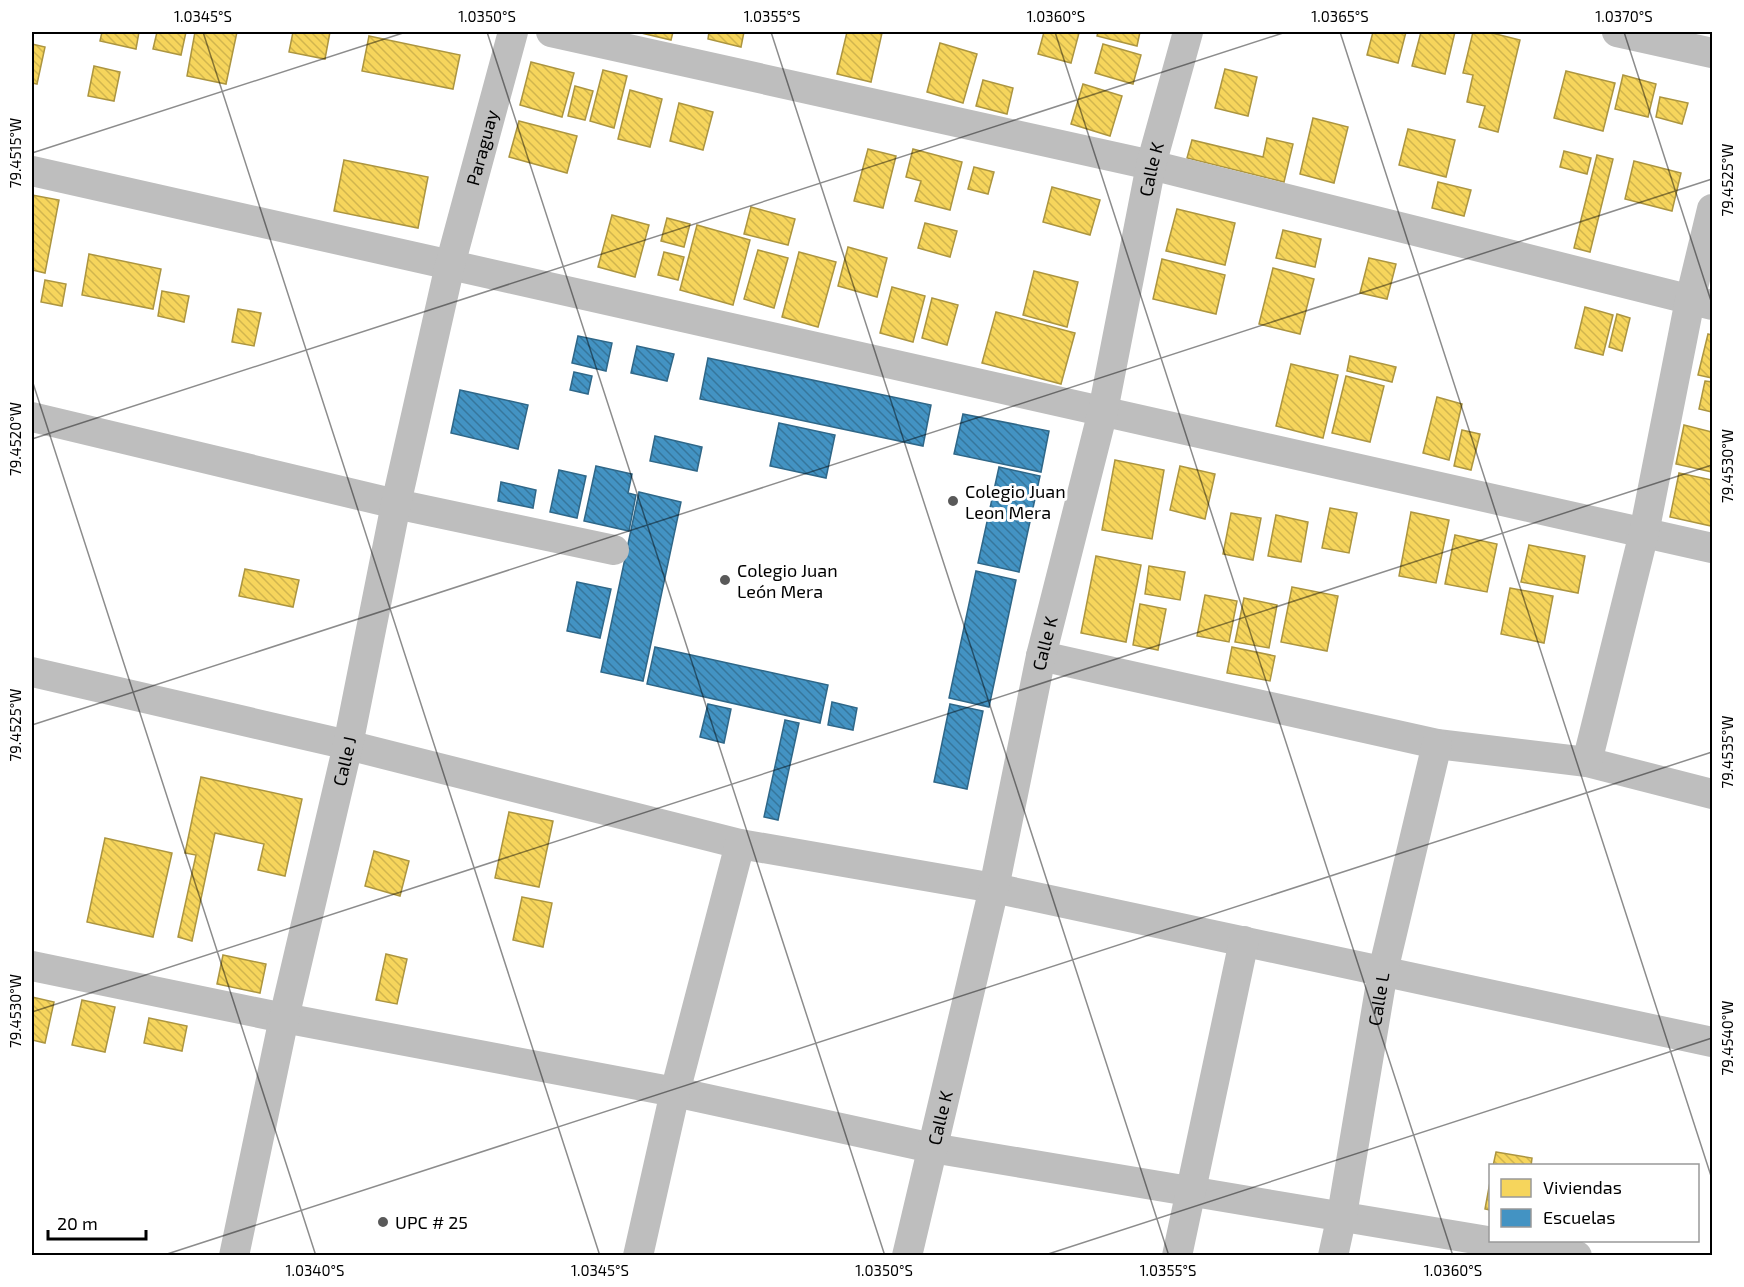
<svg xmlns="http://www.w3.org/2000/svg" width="1744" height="1287" font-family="'Exo 2',sans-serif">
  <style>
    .homes { fill: url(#homes-back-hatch); stroke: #ac9540; stroke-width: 1.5 }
    .schools { fill: url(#schools-back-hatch); stroke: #2f6788; stroke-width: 1.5 }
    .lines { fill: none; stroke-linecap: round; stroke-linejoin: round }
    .minor { stroke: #bebebe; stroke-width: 30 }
    .ticks { fill: none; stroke: #000; stroke-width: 1.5; stroke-opacity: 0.45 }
    .poi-dot { fill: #595959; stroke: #fff; stroke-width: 2 }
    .labels { text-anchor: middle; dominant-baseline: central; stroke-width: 6; stroke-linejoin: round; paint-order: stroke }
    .street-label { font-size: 18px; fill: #000; stroke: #fff }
    .poi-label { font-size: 18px; fill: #000; stroke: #fff; text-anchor: start }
    .neatline { fill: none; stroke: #000; stroke-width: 2 }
    .ticks-label { font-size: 15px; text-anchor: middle; fill: #000 }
  </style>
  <defs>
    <pattern id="homes-back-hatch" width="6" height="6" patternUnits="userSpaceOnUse" patternTransform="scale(1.5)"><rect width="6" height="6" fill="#f6d55c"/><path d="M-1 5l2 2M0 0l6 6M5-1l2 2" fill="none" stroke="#d1b54e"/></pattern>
    <pattern id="schools-back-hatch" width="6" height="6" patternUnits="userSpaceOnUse" patternTransform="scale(1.5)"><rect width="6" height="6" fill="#4393c3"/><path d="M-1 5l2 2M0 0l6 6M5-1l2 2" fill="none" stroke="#36769c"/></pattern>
  </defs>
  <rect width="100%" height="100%" fill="#fff"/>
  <g class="homes">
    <path d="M 102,32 L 139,32 L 136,49 L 100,41 Z"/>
    <path d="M 157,32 L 186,32 L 181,55 L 153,49 Z"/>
    <path d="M 195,32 L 237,32 L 226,84 L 187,76 Z"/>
    <path d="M 293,32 L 330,32 L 325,59 L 289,52 Z"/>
    <path d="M 637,32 L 673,32 L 671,40 Z"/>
    <path d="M 709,32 L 744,32 L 741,47 L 708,39 Z"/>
    <path d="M 847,32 L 882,33 L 871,82 L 837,74 Z"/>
    <path d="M 1044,32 L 1079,33 L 1071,63 L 1038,54 Z"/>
    <path d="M 1098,32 L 1140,32 L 1137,46 L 1097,36 Z"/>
    <path d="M 1373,32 L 1406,32 L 1398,63 L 1367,55 Z"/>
    <path d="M 1421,32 L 1455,32 L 1445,74 L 1412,66 Z"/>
    <path d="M 1473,32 L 1488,32 L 1520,40 L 1498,132 L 1479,127 L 1485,106 L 1467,102 L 1473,75 L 1463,73 Z"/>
    <path d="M 369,36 L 460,55 L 453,89 L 362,71 Z"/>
    <path d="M 940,43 L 977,54 L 963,103 L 927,92 Z"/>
    <path d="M 32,44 L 45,47 L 37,84 L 32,83 Z"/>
    <path d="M 1103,44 L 1141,55 L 1133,84 L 1095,73 Z"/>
    <path d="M 531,62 L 574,73 L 562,117 L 520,105 Z"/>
    <path d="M 94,66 L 120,72 L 114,101 L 88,96 Z"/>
    <path d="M 1225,69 L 1257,77 L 1248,116 L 1215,108 Z"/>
    <path d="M 603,70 L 627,76 L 614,128 L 590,121 Z"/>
    <path d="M 1566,71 L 1615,83 L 1603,131 L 1554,118 Z"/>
    <path d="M 1623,75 L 1656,84 L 1648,117 L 1615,109 Z"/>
    <path d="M 983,80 L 1013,88 L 1007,114 L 976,106 Z"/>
    <path d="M 1083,84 L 1122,96 L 1110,136 L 1071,124 Z"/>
    <path d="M 575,86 L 593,91 L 585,120 L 568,116 Z"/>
    <path d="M 630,90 L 662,99 L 650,147 L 618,139 Z"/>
    <path d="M 1660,97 L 1688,103 L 1682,124 L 1656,117 Z"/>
    <path d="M 679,103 L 713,112 L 703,150 L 670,141 Z"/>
    <path d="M 1313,118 L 1348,127 L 1334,183 L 1300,174 Z"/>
    <path d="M 519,121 L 577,136 L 567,173 L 509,157 Z"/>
    <path d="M 1408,129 L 1455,140 L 1446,177 L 1399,165 Z"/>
    <path d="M 1267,138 L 1293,144 L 1284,182 L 1187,158 L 1192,140 L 1263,157 Z"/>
    <path d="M 868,149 L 896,156 L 883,208 L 854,201 Z"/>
    <path d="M 913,149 L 962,162 L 950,210 L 915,201 L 921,181 L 906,177 Z"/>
    <path d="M 1564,151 L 1591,158 L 1587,174 L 1560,167 Z"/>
    <path d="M 1597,155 L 1613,159 L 1590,252 L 1574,248 Z"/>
    <path d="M 344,160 L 428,177 L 418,228 L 334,211 Z"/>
    <path d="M 1634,161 L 1681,173 L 1672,211 L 1625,199 Z"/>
    <path d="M 974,167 L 994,172 L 988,194 L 968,189 Z"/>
    <path d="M 1438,182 L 1471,190 L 1464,216 L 1432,208 Z"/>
    <path d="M 1052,187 L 1100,200 L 1090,235 L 1043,222 Z"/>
    <path d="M 32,195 L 59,200 L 45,273 L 32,270 Z"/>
    <path d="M 751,207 L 795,219 L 788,245 L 744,234 Z"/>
    <path d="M 1177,209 L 1235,223 L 1225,265 L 1166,251 Z"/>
    <path d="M 612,215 L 649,225 L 635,277 L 598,267 Z"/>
    <path d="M 667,218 L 690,224 L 684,247 L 661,241 Z"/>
    <path d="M 925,223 L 957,231 L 950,257 L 918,248 Z"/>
    <path d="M 697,225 L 750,240 L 733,305 L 680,290 Z"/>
    <path d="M 1283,230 L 1321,239 L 1315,267 L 1276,258 Z"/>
    <path d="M 848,247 L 887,258 L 877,297 L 838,286 Z"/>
    <path d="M 758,250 L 788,258 L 774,308 L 744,299 Z"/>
    <path d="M 664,252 L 684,257 L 678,280 L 658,275 Z"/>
    <path d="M 799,252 L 836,262 L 818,327 L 782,317 Z"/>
    <path d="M 89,254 L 161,269 L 153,309 L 82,295 Z"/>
    <path d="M 1369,258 L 1396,264 L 1387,299 L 1360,293 Z"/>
    <path d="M 1162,259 L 1225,275 L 1216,314 L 1153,299 Z"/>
    <path d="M 1273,268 L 1314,279 L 1300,334 L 1259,324 Z"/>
    <path d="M 1034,271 L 1078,282 L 1067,327 L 1023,315 Z"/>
    <path d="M 45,280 L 66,284 L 62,306 L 41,302 Z"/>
    <path d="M 892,287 L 925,296 L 913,342 L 880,333 Z"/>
    <path d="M 162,291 L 189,296 L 184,322 L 158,316 Z"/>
    <path d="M 932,298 L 958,305 L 947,345 L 922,338 Z"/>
    <path d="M 1585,307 L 1613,315 L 1603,355 L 1575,348 Z"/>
    <path d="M 238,309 L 261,313 L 254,346 L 232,342 Z"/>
    <path d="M 996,312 L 1075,333 L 1061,384 L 982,363 Z"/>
    <path d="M 1617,314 L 1630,318 L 1622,351 L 1609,347 Z"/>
    <path d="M 1708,334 L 1712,335 L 1712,378 L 1698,375 Z"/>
    <path d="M 1350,356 L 1396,367 L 1392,382 L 1347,371 Z"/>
    <path d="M 1291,364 L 1338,375 L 1323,438 L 1276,426 Z"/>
    <path d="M 1346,376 L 1384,386 L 1370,442 L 1332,433 Z"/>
    <path d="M 1705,381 L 1712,382 L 1712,412 L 1699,409 Z"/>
    <path d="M 1437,397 L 1462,404 L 1449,460 L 1423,453 Z"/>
    <path d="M 1684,425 L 1712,432 L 1712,472 L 1676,464 Z"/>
    <path d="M 1462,430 L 1480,434 L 1471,470 L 1454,466 Z"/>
    <path d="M 1115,460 L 1164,470 L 1152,539 L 1102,530 Z"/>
    <path d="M 1180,466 L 1215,474 L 1205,519 L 1170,510 Z"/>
    <path d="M 1679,473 L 1712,480 L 1711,526 L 1670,517 Z"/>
    <path d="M 1330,508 L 1357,513 L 1349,553 L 1322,548 Z"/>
    <path d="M 1411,512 L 1449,520 L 1436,583 L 1399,576 Z"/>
    <path d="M 1231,513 L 1261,518 L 1253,560 L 1223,554 Z"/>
    <path d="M 1276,515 L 1308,522 L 1301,562 L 1268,556 Z"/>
    <path d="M 1455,535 L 1497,544 L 1487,592 L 1445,584 Z"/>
    <path d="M 1529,545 L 1585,556 L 1578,593 L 1521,582 Z"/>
    <path d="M 1096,556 L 1141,565 L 1126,642 L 1081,633 Z"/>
    <path d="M 1149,566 L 1185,572 L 1180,600 L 1145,594 Z"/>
    <path d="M 245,569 L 299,580 L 293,607 L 239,596 Z"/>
    <path d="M 1292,587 L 1338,596 L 1327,651 L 1281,642 Z"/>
    <path d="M 1510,588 L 1553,596 L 1544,643 L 1501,634 Z"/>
    <path d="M 1205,595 L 1237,601 L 1229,642 L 1197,636 Z"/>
    <path d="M 1244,598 L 1277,605 L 1269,648 L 1235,642 Z"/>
    <path d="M 1140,604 L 1166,609 L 1158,650 L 1133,645 Z"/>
    <path d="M 1232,647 L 1275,656 L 1270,681 L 1227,673 Z"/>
    <path d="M 201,777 L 302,799 L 285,876 L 258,870 L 264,844 L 215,833 L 192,941 L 178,937 L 196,855 L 185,853 Z"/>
    <path d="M 509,812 L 553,821 L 539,887 L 495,878 Z"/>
    <path d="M 105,838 L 172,853 L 153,937 L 87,922 Z"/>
    <path d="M 374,851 L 409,861 L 400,896 L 365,886 Z"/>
    <path d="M 522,897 L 552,903 L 543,947 L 513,940 Z"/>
    <path d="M 386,954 L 407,959 L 397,1004 L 376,1000 Z"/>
    <path d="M 223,955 L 266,964 L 260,993 L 217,984 Z"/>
    <path d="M 32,997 L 54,1002 L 45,1043 L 32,1040 Z"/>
    <path d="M 82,1000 L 115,1007 L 105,1052 L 72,1045 Z"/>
    <path d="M 149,1018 L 187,1026 L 182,1051 L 144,1043 Z"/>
    <path d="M 1496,1152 L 1532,1158 L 1531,1166 L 1493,1166 Z"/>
    <path d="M 1490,1182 L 1490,1210 L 1485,1209 Z"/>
  </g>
  <g class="schools">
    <path d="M 578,336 L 612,343 L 606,371 L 572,363 Z"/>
    <path d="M 637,346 L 674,354 L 667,381 L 631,373 Z"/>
    <path d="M 708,358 L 931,405 L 923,446 L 700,399 Z"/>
    <path d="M 574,372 L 592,376 L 588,394 L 570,390 Z"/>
    <path d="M 460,390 L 528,405 L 518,449 L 451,433 Z"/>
    <path d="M 963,414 L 1049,431 L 1041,472 L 954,454 Z"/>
    <path d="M 779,423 L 835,435 L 826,478 L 770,466 Z"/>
    <path d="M 655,436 L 702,447 L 697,471 L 650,461 Z"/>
    <path d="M 596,466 L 632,474 L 628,493 L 636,495 L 629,531 L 584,521 Z"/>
    <path d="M 999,467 L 1040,476 L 1019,572 L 978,563 Z"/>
    <path d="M 559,470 L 586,476 L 577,518 L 550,512 Z"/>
    <path d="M 501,482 L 536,490 L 533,508 L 498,501 Z"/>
    <path d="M 639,492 L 681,502 L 643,681 L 601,672 Z"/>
    <path d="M 976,571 L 1016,580 L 989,707 L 949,698 Z"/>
    <path d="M 577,582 L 611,589 L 600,638 L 567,631 Z"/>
    <path d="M 655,647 L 828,685 L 820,723 L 647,684 Z"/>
    <path d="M 832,702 L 857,708 L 853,730 L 828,725 Z"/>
    <path d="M 708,704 L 731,709 L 724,743 L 700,737 Z"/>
    <path d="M 950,704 L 983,711 L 967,789 L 934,782 Z"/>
    <path d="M 785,720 L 799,723 L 778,820 L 764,817 Z"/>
  </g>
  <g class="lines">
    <g class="minor">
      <path d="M 551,32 L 1151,165 L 1712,305"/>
      <path d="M 1617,32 L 1712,53"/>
      <path d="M 32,171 L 1712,548"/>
      <path d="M 32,417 L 396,504 L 614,550"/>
      <path d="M 1041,656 L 1437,744 L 1587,762 L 1712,794"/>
      <path d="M 32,672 L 348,745 L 740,844 L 994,888 L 1712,1042"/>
      <path d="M 1587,762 L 1644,533 L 1690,300 L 1712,209"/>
      <path d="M 32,966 L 284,1018 L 675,1092 L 932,1148 L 1577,1256"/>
      <path id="s1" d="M 234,1256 L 284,1018 L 348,745 L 396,504 L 450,265 L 513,32"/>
      <path d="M 638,1256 L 675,1092 L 740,844"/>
      <path id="s2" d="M 907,1256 L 994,888 L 1041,656 L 1103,411 L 1151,165 L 1188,32"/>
      <path d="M 1177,1256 L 1244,941"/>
      <path id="s3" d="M 1333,1256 L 1342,1215 L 1383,971 L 1437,744"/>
    </g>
  </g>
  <path class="ticks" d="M 203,32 L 600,1256M 487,32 L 885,1256M 771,32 L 1169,1256M 1055,32 L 1453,1256M 1340,32 L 1712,1179M 1624,32 L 1712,304M 32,153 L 406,32M 32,380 L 316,1256M 32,439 L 1286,32M 32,725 L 1712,179M 32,1012 L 1712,465M 32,1255 L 32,1256M 161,1256 L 1712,752M 1042,1256 L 1712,1038"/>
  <g class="poi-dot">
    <circle cx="953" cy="501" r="6"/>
    <circle cx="725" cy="580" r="6"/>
    <circle cx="383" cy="1222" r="6"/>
  </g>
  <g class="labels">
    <g class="street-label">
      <text stroke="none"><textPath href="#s1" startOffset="1136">Paraguay</textPath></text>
      <text stroke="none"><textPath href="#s2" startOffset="1114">Calle K</textPath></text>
      <text stroke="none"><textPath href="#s2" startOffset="628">Calle K</textPath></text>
      <text stroke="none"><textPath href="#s1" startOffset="507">Calle J</textPath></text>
      <text stroke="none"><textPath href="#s3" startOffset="261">Calle L</textPath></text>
      <text stroke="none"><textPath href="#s2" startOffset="142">Calle K</textPath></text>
    </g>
    <g class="poi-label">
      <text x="965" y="491">Colegio Juan<tspan x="965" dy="21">Leon Mera</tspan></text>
      <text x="737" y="570">Colegio Juan<tspan x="737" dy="21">León Mera</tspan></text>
      <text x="395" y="1222">UPC # 25</text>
    </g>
  </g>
  <rect width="1744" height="1287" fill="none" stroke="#ffffff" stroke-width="66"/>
  <rect x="1489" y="1164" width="210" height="78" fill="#ffffff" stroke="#999999" stroke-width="1.5"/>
  <rect x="1501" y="1179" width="30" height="18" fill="#f6d55c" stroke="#999999" stroke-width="1.5"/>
  <text x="1543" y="1194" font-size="18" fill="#000000">Viviendas</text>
  <rect x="1501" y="1209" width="30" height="18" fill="#4393c3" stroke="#999999" stroke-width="1.5"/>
  <text x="1543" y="1224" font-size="18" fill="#000000">Escuelas</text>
  <path d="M48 1230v9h98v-9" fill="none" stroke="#000000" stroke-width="3"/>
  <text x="57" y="1230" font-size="18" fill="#000000" stroke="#ffffff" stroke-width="4.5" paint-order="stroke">20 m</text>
  <rect x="33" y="33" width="1678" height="1221" class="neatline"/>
  <g class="ticks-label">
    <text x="203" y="22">1.0345°S</text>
    <text x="487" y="22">1.0350°S</text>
    <text x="772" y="22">1.0355°S</text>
    <text x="1056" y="22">1.0360°S</text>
    <text x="1340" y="22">1.0365°S</text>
    <text x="1624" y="22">1.0370°S</text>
    <text transform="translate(16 153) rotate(-90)" y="5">79.4515°W</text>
    <text transform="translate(1728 180) rotate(-90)" y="5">79.4525°W</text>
    <text transform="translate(16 439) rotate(-90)" y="5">79.4520°W</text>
    <text transform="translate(1728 466) rotate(-90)" y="5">79.4530°W</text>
    <text transform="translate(16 725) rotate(-90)" y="5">79.4525°W</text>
    <text transform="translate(1728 752) rotate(-90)" y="5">79.4535°W</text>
    <text transform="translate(16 1011) rotate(-90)" y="5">79.4530°W</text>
    <text transform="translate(1728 1038) rotate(-90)" y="5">79.4540°W</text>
    <text x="315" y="1276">1.0340°S</text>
    <text x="600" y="1276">1.0345°S</text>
    <text x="884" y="1276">1.0350°S</text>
    <text x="1168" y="1276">1.0355°S</text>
    <text x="1453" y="1276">1.0360°S</text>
  </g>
</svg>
